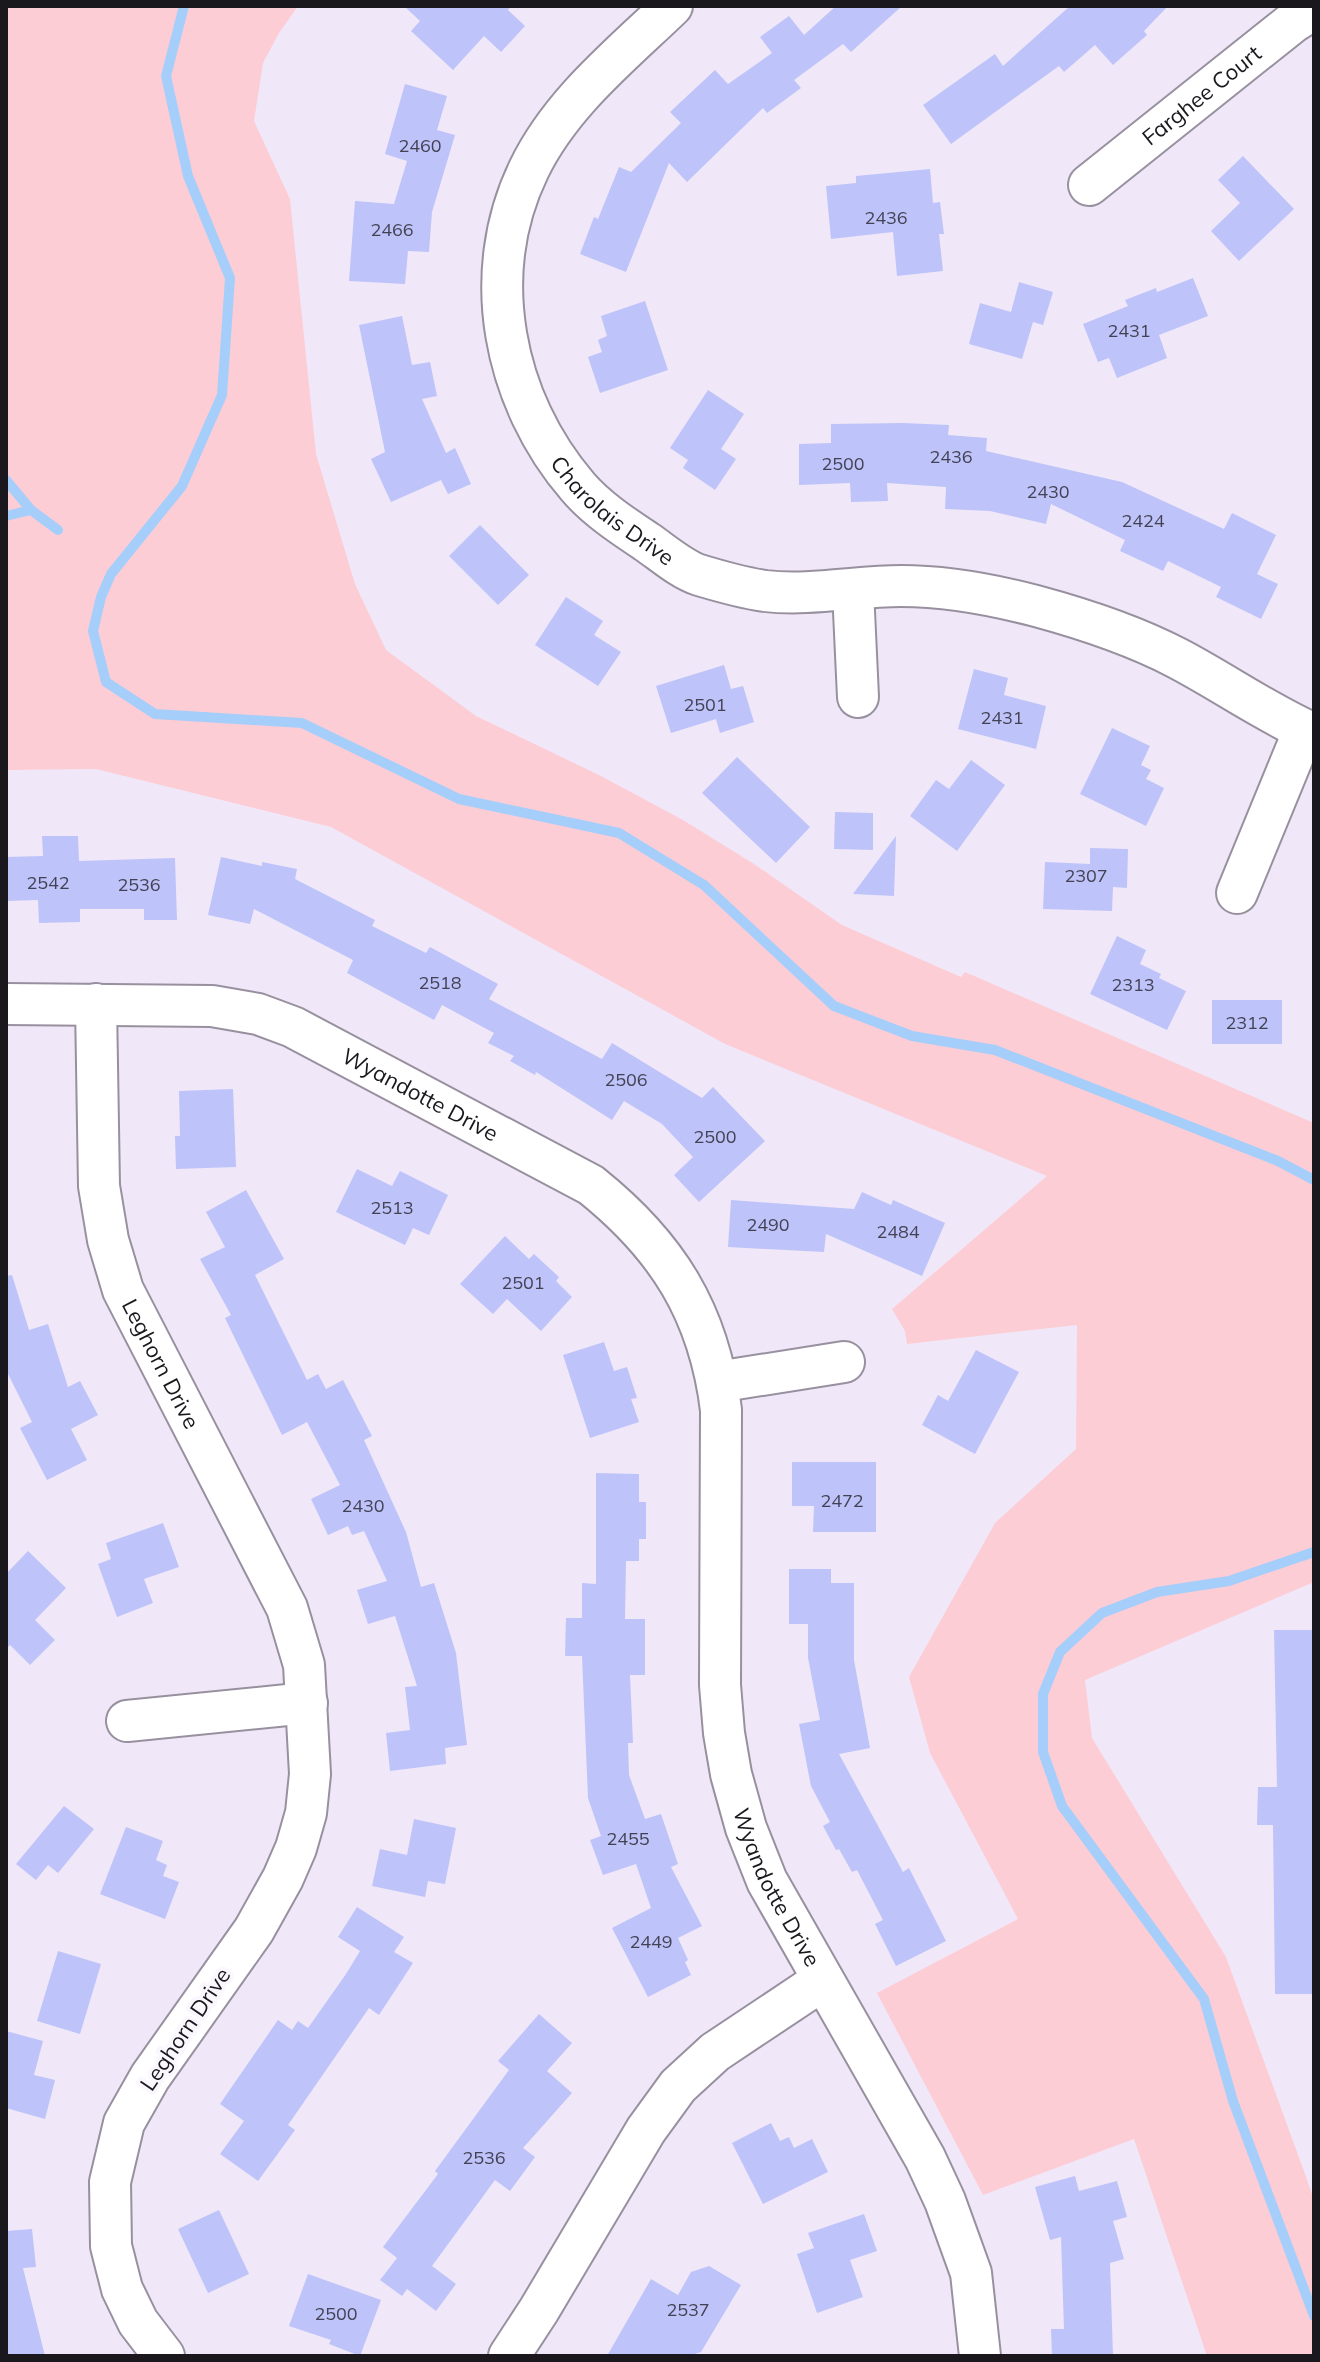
<svg xmlns="http://www.w3.org/2000/svg" width="1320" height="2362" font-family="Mulish,sans-serif">
  <style>
    .green { fill: #fdcdd6 }
    .lines { fill: none; stroke-linecap: round; stroke-linejoin: round }
    .stream { stroke: #a6cefa; stroke-width: 10 }
    .building { fill: #bec3f9 }
    .minor-casing { stroke: #98909f; stroke-width: 44 }
    .minor { stroke: #fff; stroke-width: 40 }
    .labels { text-anchor: middle; dominant-baseline: central; stroke-width: 8; stroke-linejoin: round; paint-order: stroke }
    .number-label { font-size: 18px; fill: #434254 }
    .street-label { font-size: 22px; fill: #1a171d; stroke: #fbf7fe }
  </style>
  <rect width="100%" height="100%" fill="#f0e8f8"/>
  <path class="green" d="M 6,6 L 298,6 L 279,33 L 263,63 L 254,121 L 290,199 L 316,454 L 355,584 L 386,650 L 476,716 L 601,776 L 683,820 L 754,864 L 842,925 L 961,977 L 965,972 L 1314,1123 L 1314,1582 L 1085,1680 L 1092,1738 L 1226,1957 L 1305,2174 L 1314,2200 L 1314,2356 L 1207,2356 L 1134,2139 L 983,2195 L 877,1993 L 1018,1919 L 930,1753 L 909,1677 L 995,1523 L 1076,1449 L 1077,1325 L 907,1344 L 905,1331 L 892,1309 L 1047,1176 L 725,1044 L 331,827 L 96,769 L 6,770 Z"/>
  <g class="lines">
    <g class="stream">
      <path d="M 184,6 L 166,76 L 188,176 L 230,278 L 222,395 L 182,486 L 111,574 L 101,597 L 93,631 L 106,682 L 155,714 L 302,723 L 459,799 L 619,833 L 704,885 L 834,1006 L 912,1036 L 995,1050 L 1278,1161 L 1314,1180"/>
      <path d="M 6,480 L 31,510 L 58,530"/>
      <path d="M 6,516 L 31,510"/>
      <path d="M 1314,1552 L 1229,1581 L 1157,1592 L 1102,1613 L 1060,1652 L 1043,1694 L 1043,1752 L 1062,1806 L 1204,1999 L 1233,2101 L 1314,2316"/>
    </g>
  </g>
  <g class="building">
    <path d="M 404,6 L 511,6 L 508,10 L 525,26 L 501,52 L 484,36 L 453,70 L 411,31 L 420,21 Z"/>
    <path d="M 836,6 L 902,6 L 851,52 L 843,44 L 794,80 L 801,88 L 767,113 L 763,108 L 687,182 L 669,163 L 626,272 L 580,254 L 594,217 L 598,219 L 619,167 L 631,172 L 681,123 L 670,112 L 715,70 L 728,84 L 772,53 L 760,37 L 789,16 L 804,35 Z"/>
    <path d="M 1070,6 L 1168,6 L 1144,31 L 1147,35 L 1113,65 L 1095,45 L 1064,72 L 1059,66 L 951,144 L 923,105 L 995,54 L 1003,66 Z"/>
    <path d="M 405,84 L 447,96 L 437,130 L 455,135 L 432,212 L 429,252 L 408,251 L 405,284 L 349,281 L 355,201 L 394,204 L 407,161 L 385,154 Z"/>
    <path d="M 1243,156 L 1294,209 L 1239,261 L 1211,231 L 1240,203 L 1218,180 Z"/>
    <path d="M 930,169 L 933,203 L 940,202 L 944,234 L 939,234 L 943,271 L 897,276 L 893,232 L 831,239 L 826,186 L 856,183 L 856,176 Z"/>
    <path d="M 1193,278 L 1208,316 L 1159,335 L 1167,358 L 1117,378 L 1109,358 L 1098,362 L 1083,324 L 1128,306 L 1125,300 L 1156,288 L 1157,292 Z"/>
    <path d="M 1019,282 L 1053,292 L 1043,325 L 1033,322 L 1022,359 L 969,344 L 980,303 L 1011,312 Z"/>
    <path d="M 645,301 L 668,370 L 600,393 L 588,357 L 602,352 L 598,340 L 607,336 L 601,316 Z"/>
    <path d="M 402,316 L 412,365 L 430,362 L 437,396 L 422,399 L 446,453 L 455,448 L 471,484 L 448,494 L 441,480 L 391,502 L 371,459 L 385,452 L 359,325 Z"/>
    <path d="M 708,390 L 744,414 L 721,449 L 736,459 L 715,490 L 683,468 L 688,460 L 670,448 Z"/>
    <path d="M 903,423 L 949,425 L 948,435 L 987,438 L 986,451 L 1122,482 L 1224,529 L 1232,513 L 1276,535 L 1257,574 L 1278,584 L 1261,619 L 1216,597 L 1221,587 L 1168,561 L 1163,571 L 1120,551 L 1125,540 L 1051,504 L 1046,524 L 990,511 L 945,509 L 946,487 L 887,483 L 888,501 L 851,502 L 850,483 L 799,485 L 799,444 L 831,443 L 831,424 Z"/>
    <path d="M 480,525 L 529,575 L 498,605 L 449,556 Z"/>
    <path d="M 566,597 L 603,621 L 594,635 L 621,652 L 598,686 L 535,645 Z"/>
    <path d="M 724,665 L 731,689 L 743,686 L 754,722 L 720,733 L 716,719 L 671,733 L 656,686 Z"/>
    <path d="M 974,669 L 1008,678 L 1004,695 L 1046,706 L 1036,749 L 958,729 Z"/>
    <path d="M 1112,728 L 1150,746 L 1141,765 L 1151,770 L 1146,779 L 1164,788 L 1146,826 L 1080,794 Z"/>
    <path d="M 737,757 L 810,827 L 776,863 L 702,793 Z"/>
    <path d="M 971,760 L 1005,785 L 957,851 L 910,816 L 936,780 L 949,789 Z"/>
    <path d="M 835,812 L 873,813 L 873,850 L 834,849 Z"/>
    <path d="M 42,836 L 78,836 L 79,861 L 175,858 L 177,920 L 144,920 L 144,909 L 80,909 L 80,922 L 39,923 L 38,900 L 7,901 L 6,857 L 43,856 Z"/>
    <path d="M 896,836 L 894,896 L 853,894 Z"/>
    <path d="M 1090,848 L 1128,849 L 1127,888 L 1113,887 L 1112,911 L 1043,909 L 1045,862 L 1090,864 Z"/>
    <path d="M 221,857 L 262,866 L 262,862 L 297,869 L 295,879 L 375,920 L 372,926 L 426,953 L 430,947 L 498,984 L 489,999 L 602,1059 L 612,1043 L 702,1098 L 713,1087 L 765,1141 L 699,1202 L 674,1175 L 693,1157 L 662,1124 L 624,1101 L 612,1120 L 536,1072 L 535,1075 L 510,1061 L 514,1056 L 488,1043 L 494,1033 L 442,1005 L 434,1020 L 347,973 L 353,960 L 254,909 L 250,924 L 208,915 Z"/>
    <path d="M 1117,936 L 1146,950 L 1140,964 L 1161,974 L 1159,978 L 1186,991 L 1167,1030 L 1090,994 Z"/>
    <rect x="1212" y="1000" width="70" height="44"/>
    <path d="M 233,1089 L 236,1167 L 176,1169 L 175,1136 L 180,1136 L 179,1091 Z"/>
    <path d="M 357,1169 L 392,1186 L 400,1171 L 448,1195 L 429,1235 L 413,1228 L 405,1245 L 336,1212 Z"/>
    <path d="M 246,1190 L 284,1259 L 255,1275 L 307,1380 L 318,1374 L 326,1389 L 343,1380 L 372,1436 L 364,1440 L 406,1532 L 421,1587 L 434,1583 L 456,1653 L 467,1745 L 445,1748 L 446,1764 L 390,1771 L 386,1733 L 410,1730 L 405,1687 L 417,1686 L 395,1616 L 368,1624 L 357,1590 L 387,1581 L 364,1531 L 352,1535 L 348,1526 L 328,1535 L 311,1499 L 340,1485 L 307,1422 L 282,1435 L 225,1318 L 231,1315 L 200,1259 L 225,1247 L 206,1212 Z"/>
    <path d="M 862,1192 L 891,1205 L 893,1200 L 945,1223 L 922,1276 L 826,1234 L 824,1252 L 728,1247 L 731,1200 L 854,1209 Z"/>
    <path d="M 505,1236 L 529,1259 L 534,1254 L 559,1277 L 556,1281 L 572,1297 L 541,1331 L 507,1299 L 493,1314 L 460,1284 Z"/>
    <path d="M 12,1275 L 29,1330 L 48,1324 L 68,1387 L 80,1381 L 98,1415 L 71,1429 L 87,1460 L 47,1480 L 20,1428 L 32,1422 L 6,1370 L 6,1276 Z"/>
    <path d="M 604,1342 L 614,1371 L 627,1367 L 637,1398 L 631,1399 L 639,1422 L 590,1438 L 563,1355 Z"/>
    <path d="M 976,1350 L 1019,1372 L 975,1454 L 922,1425 L 938,1395 L 948,1401 Z"/>
    <path d="M 792,1462 L 876,1462 L 876,1532 L 813,1532 L 814,1506 L 792,1506 Z"/>
    <path d="M 596,1473 L 639,1474 L 639,1502 L 646,1502 L 646,1539 L 639,1539 L 639,1561 L 626,1561 L 625,1619 L 645,1619 L 645,1675 L 630,1675 L 633,1743 L 628,1743 L 629,1775 L 645,1819 L 661,1814 L 678,1864 L 671,1867 L 702,1926 L 678,1938 L 688,1960 L 685,1962 L 691,1975 L 648,1997 L 612,1928 L 651,1908 L 636,1864 L 603,1875 L 590,1840 L 601,1836 L 588,1798 L 582,1656 L 565,1656 L 566,1618 L 582,1618 L 582,1583 L 596,1584 Z"/>
    <path d="M 163,1523 L 179,1567 L 144,1579 L 153,1603 L 117,1617 L 98,1564 L 111,1559 L 106,1543 Z"/>
    <path d="M 28,1551 L 66,1588 L 35,1620 L 55,1640 L 30,1665 L 10,1645 L 6,1649 L 6,1574 Z"/>
    <path d="M 789,1569 L 831,1569 L 831,1583 L 854,1583 L 854,1660 L 870,1748 L 839,1754 L 903,1872 L 909,1868 L 946,1941 L 896,1966 L 875,1924 L 883,1920 L 857,1870 L 852,1872 L 839,1849 L 836,1850 L 823,1826 L 830,1822 L 811,1786 L 799,1724 L 820,1720 L 808,1658 L 808,1624 L 789,1624 Z"/>
    <path d="M 1274,1630 L 1314,1630 L 1314,1994 L 1275,1994 L 1273,1825 L 1257,1825 L 1258,1787 L 1277,1787 Z"/>
    <path d="M 64,1806 L 94,1829 L 58,1873 L 48,1865 L 36,1880 L 16,1864 Z"/>
    <path d="M 414,1819 L 456,1828 L 445,1884 L 428,1881 L 425,1897 L 372,1886 L 380,1849 L 407,1855 Z"/>
    <path d="M 126,1827 L 163,1841 L 156,1860 L 167,1865 L 163,1876 L 179,1882 L 165,1919 L 100,1894 Z"/>
    <path d="M 357,1907 L 404,1937 L 394,1952 L 413,1963 L 379,2015 L 369,2008 L 288,2125 L 295,2130 L 258,2181 L 220,2154 L 244,2121 L 220,2104 L 278,2020 L 292,2030 L 298,2021 L 308,2028 L 346,1974 L 360,1951 L 338,1937 Z"/>
    <path d="M 58,1951 L 101,1964 L 80,2034 L 37,2021 Z"/>
    <path d="M 539,2014 L 572,2043 L 547,2071 L 572,2093 L 523,2148 L 535,2157 L 510,2191 L 495,2180 L 432,2266 L 456,2284 L 436,2311 L 407,2289 L 402,2296 L 380,2280 L 397,2258 L 383,2247 L 438,2174 L 435,2171 L 509,2070 L 498,2061 Z"/>
    <path d="M 6,2031 L 43,2041 L 34,2075 L 55,2080 L 45,2119 L 6,2108 Z"/>
    <path d="M 771,2123 L 780,2141 L 789,2137 L 794,2148 L 812,2139 L 828,2172 L 763,2204 L 732,2143 Z"/>
    <path d="M 1075,2176 L 1079,2191 L 1117,2181 L 1127,2217 L 1113,2221 L 1124,2259 L 1110,2263 L 1113,2356 L 1052,2356 L 1051,2329 L 1064,2329 L 1061,2237 L 1050,2240 L 1035,2187 Z"/>
    <path d="M 219,2210 L 249,2274 L 208,2293 L 178,2229 Z"/>
    <path d="M 864,2214 L 877,2251 L 850,2260 L 863,2297 L 817,2313 L 797,2254 L 814,2248 L 808,2233 Z"/>
    <path d="M 32,2229 L 36,2267 L 23,2268 L 45,2356 L 6,2356 L 6,2231 Z"/>
    <path d="M 709,2266 L 741,2285 L 701,2352 L 688,2356 L 607,2356 L 651,2279 L 678,2295 L 691,2272 Z"/>
    <path d="M 308,2274 L 381,2300 L 360,2356 L 329,2344 L 331,2340 L 289,2326 Z"/>
  </g>
  <g class="lines">
    <defs>
      <g id="minor">
        <path id="s1" d="M 672,6 C 620,56 561,103 529,169 C 478,274 503,400 578,487 C 597,509 623,526 647,542 C 663,553 681,569 699,575 C 719,581 744,588 765,591 C 810,596 857,586 901,586 C 946,586 994,595 1036,606 C 1084,619 1133,635 1177,658 C 1223,682 1266,713 1314,734"/>
        <path id="s2" d="M 1089,185 L 1292,23 L 1314,9"/>
        <path d="M 853,590 L 858,697"/>
        <path d="M 1237,893 L 1304,730"/>
        <path id="s3" d="M 6,1004 L 212,1006 L 258,1014 L 293,1027 L 591,1185 C 667,1246 709,1312 721,1410 L 720,1685 L 724,1733 L 731,1774 L 746,1828 L 767,1881 L 925,2158 L 945,2201 L 971,2273 L 980,2356"/>
        <path id="s4" d="M 96,1004 L 99,1186 L 108,1240 L 123,1290 L 287,1608 L 304,1665 L 310,1774 L 306,1813 L 296,1848 L 283,1878 L 254,1930 L 150,2077 L 124,2123 L 110,2182 L 111,2246 L 122,2289 L 138,2322 L 164,2356"/>
        <path d="M 717,1382 L 844,1362"/>
        <path d="M 127,1721 L 307,1703"/>
        <path d="M 509,2356 L 539,2310 L 646,2130 L 678,2086 L 715,2052 L 823,1980"/>
      </g>
    </defs>
    <use href="#minor" class="minor-casing"/>
    <use href="#minor" class="minor"/>
  </g>
  <g class="labels">
    <g class="number-label">
      <text x="420" y="145">2460</text>
      <text x="886" y="217">2436</text>
      <text x="392" y="229">2466</text>
      <text x="1129" y="330">2431</text>
      <text x="951" y="456">2436</text>
      <text x="843" y="463">2500</text>
      <text x="1048" y="491">2430</text>
      <text x="1143" y="520">2424</text>
      <text x="705" y="704">2501</text>
      <text x="1002" y="717">2431</text>
      <text x="1086" y="875">2307</text>
      <text x="48" y="882">2542</text>
      <text x="139" y="884">2536</text>
      <text x="440" y="982">2518</text>
      <text x="1133" y="984">2313</text>
      <text x="1247" y="1022">2312</text>
      <text x="626" y="1079">2506</text>
      <text x="715" y="1136">2500</text>
      <text x="392" y="1207">2513</text>
      <text x="768" y="1224">2490</text>
      <text x="898" y="1231">2484</text>
      <text x="523" y="1282">2501</text>
      <text x="842" y="1500">2472</text>
      <text x="363" y="1505">2430</text>
      <text x="628" y="1838">2455</text>
      <text x="651" y="1941">2449</text>
      <text x="484" y="2157">2536</text>
      <text x="688" y="2309">2537</text>
      <text x="336" y="2313">2500</text>
    </g>
    <g class="street-label">
      <text stroke="none"><textPath href="#s2" startOffset="144">Farghee Court</textPath></text>
      <text stroke="none"><textPath href="#s1" startOffset="600">Charolais Drive</textPath></text>
      <text stroke="none"><textPath href="#s3" startOffset="434">Wyandotte Drive</textPath></text>
      <text stroke="none"><textPath href="#s4" startOffset="372">Leghorn Drive</textPath></text>
      <text stroke="none"><textPath href="#s3" startOffset="1382">Wyandotte Drive</textPath></text>
      <text transform="translate(185 2029) rotate(-56)">Leghorn Drive</text>
    </g>
  </g>
  <rect width="1320" height="2362" fill="none" stroke="#1a171d" stroke-width="16"/>
</svg>
